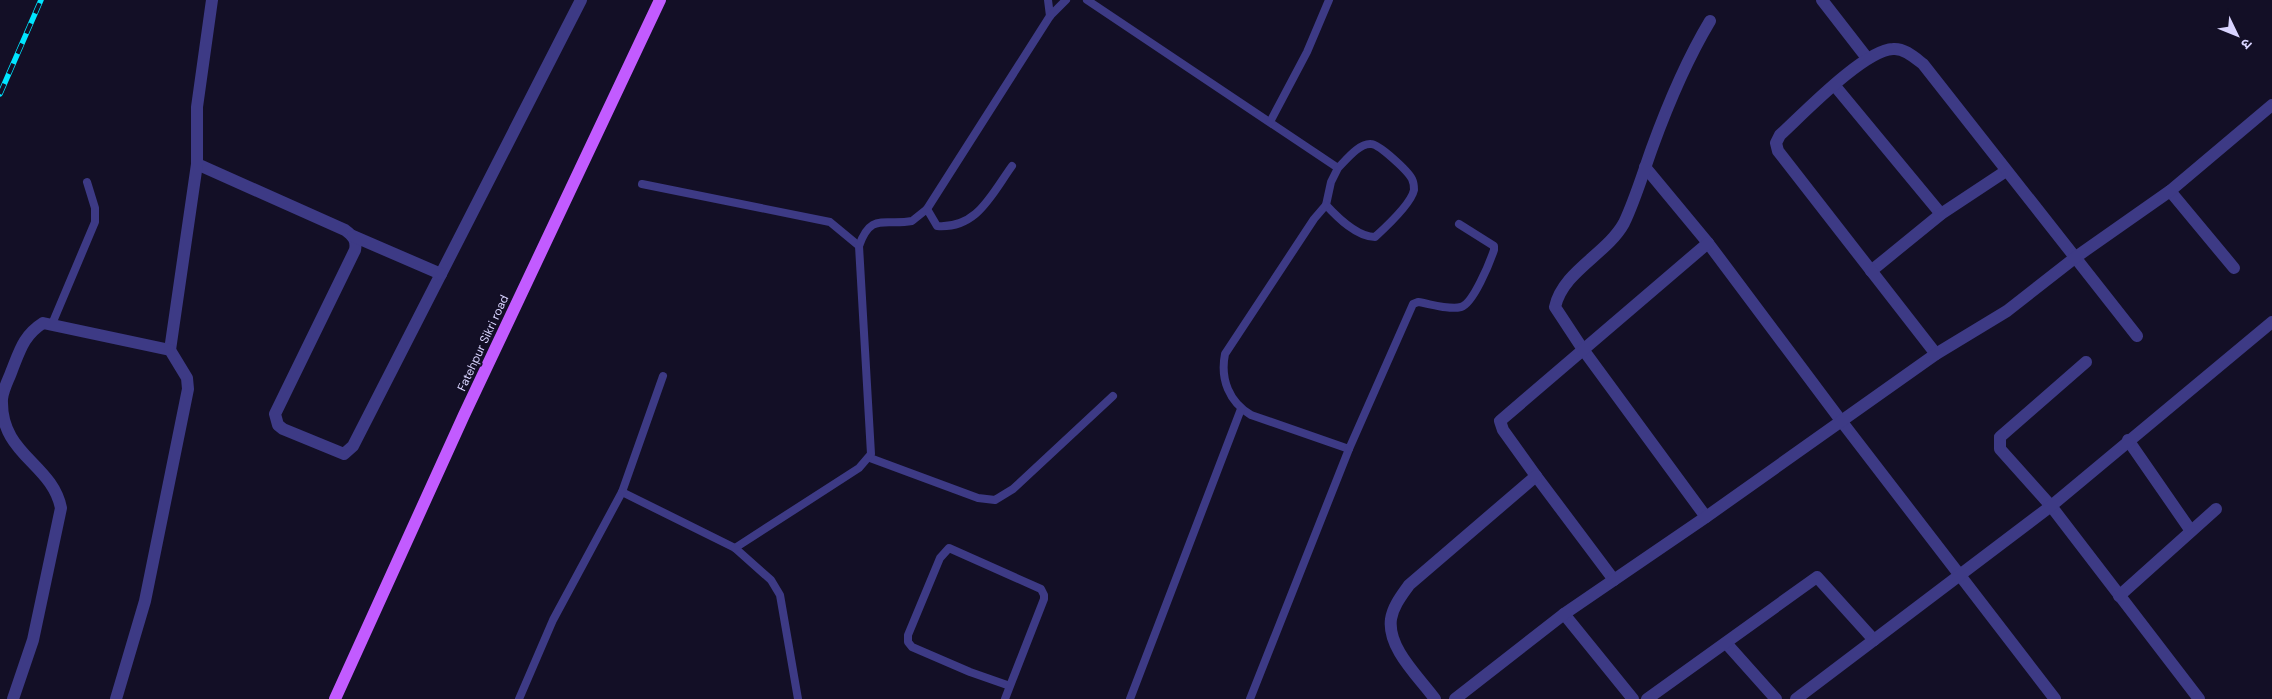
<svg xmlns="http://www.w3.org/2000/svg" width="2272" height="699" font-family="'DM Sans','Noto Sans Devanagari',sans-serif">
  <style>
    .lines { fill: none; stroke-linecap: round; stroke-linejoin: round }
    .service { stroke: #3d3a85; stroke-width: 8 }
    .minor { stroke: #3d3a85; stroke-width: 12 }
    .primary { stroke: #c25bff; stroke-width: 12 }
    .rail-casing { stroke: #00e5ff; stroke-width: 5.5 }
    .rail { stroke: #130f26; stroke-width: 4; stroke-dasharray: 11; stroke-linecap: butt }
    .labels { text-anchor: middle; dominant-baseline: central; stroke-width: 4; stroke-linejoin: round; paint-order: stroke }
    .street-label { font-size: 12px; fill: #d9d4ff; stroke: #130f26 }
  </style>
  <rect width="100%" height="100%" fill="#130f26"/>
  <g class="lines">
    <g class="service">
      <path d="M 1048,0 L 1050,16"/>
      <path d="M 1087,0 L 1338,168 C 1346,160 1359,143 1371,144 C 1379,144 1408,171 1412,179 C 1413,181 1414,187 1414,190 C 1411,204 1386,227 1375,237 C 1357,237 1338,218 1326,205 L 1331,182 L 1338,168"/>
      <path d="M 1270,122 L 1307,52 L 1329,0"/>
      <path d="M 642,184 L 830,222 L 859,246"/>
      <path d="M 1326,205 L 1314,219 L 1225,354 C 1220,379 1229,402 1251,415 L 1349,449 L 1413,304 L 1418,302 C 1431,304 1449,310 1461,307 C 1473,304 1490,262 1494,250 L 1494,246 L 1459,224"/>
      <path d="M 927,209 L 1050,16 L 1066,0"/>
      <path d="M 52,324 L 95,222 L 95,208 L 87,182"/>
      <path d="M 663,376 L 622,492 L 735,548 L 771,580 L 780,595 L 798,699"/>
      <path d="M 870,458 L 978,498 L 995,500 L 1013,489 L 1113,396"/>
      <path d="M 735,548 L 859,468 L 871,454 L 859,246 C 871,212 884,226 912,221 L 927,209 L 937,226 C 977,229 991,195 1012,166"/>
      <path d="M 519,699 L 553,620 L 622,492"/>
      <path d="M 1005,699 L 1010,686 L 1044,599 L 1044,595 L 1041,589 L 949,548 L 940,558 L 908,635 L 908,642 L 912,647 L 970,672 L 1010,686"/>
      <path d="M 1130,699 L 1241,409"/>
      <path d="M 1250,699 L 1349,449"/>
    </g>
    <g class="minor">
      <path d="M 1822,0 L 1867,58"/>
      <path d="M 1835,86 L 1941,214"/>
      <path d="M 197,164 L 345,230 C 353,236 357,240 355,250 L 275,414 L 278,425 L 283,429 L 344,454 L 353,446 L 581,0"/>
      <path d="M 1645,167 L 1708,243 L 1842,422 L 2055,699"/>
      <path d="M 2170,191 L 2234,268"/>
      <path d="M 353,236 L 441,274"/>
      <path d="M 1871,271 L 1941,214 L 2006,171"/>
      <path d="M 170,350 L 197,164 L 197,107 L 212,0"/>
      <path d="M 1936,354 L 1778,151 L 1776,143 L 1780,135 C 1803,114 1864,50 1893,49 C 1904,48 1914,57 1923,64 L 2137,336"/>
      <path d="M 2086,362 L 2000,437 L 2000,449 L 2051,506 L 2199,699"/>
      <path d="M 2128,440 L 2191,531"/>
      <path d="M 1706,517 L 1582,348 L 1555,307 C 1563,271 1607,254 1624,223 C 1635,200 1643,173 1652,148 C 1668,104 1686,61 1710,21"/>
      <path d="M 1614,580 L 1536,476 L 1503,430 L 1500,421 L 1708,243"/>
      <path d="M 2119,596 L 2216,509"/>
      <path d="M 1564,614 L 1633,699"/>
      <path d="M 1726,643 L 1776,699"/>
      <path d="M 13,699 L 33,640 L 61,508 C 52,463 0,455 2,399 C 3,389 9,379 12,370 C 20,350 24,335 43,323 L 170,350 L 187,378 L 188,389 L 145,601 L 116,699"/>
      <path d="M 1435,699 C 1419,677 1387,648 1391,619 C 1393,606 1402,595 1409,585 L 1536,476"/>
      <path d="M 1455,699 L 1564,614 L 1706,517 L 1936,354 L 2007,311 L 2076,257 L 2170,191 L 2272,105"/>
      <path d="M 1647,699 L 1817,577 L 1874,640"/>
      <path d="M 1796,699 L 2051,506 L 2272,322"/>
    </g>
    <path class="primary" d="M 335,699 L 464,415 L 660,0"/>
    <defs>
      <path id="rail" d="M 0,94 L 41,0"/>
    </defs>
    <use href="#rail" class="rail-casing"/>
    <use href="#rail" class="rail"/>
  </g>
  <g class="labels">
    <g class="street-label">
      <text transform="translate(483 343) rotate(-65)">Fatehpur Sikri road</text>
    </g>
  </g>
  <g transform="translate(2237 35) rotate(133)" stroke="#130f26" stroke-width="4" paint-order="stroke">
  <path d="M0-4L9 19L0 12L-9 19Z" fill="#d9d4ff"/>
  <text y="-8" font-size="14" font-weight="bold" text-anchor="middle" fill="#d9d4ff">उ</text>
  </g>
</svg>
